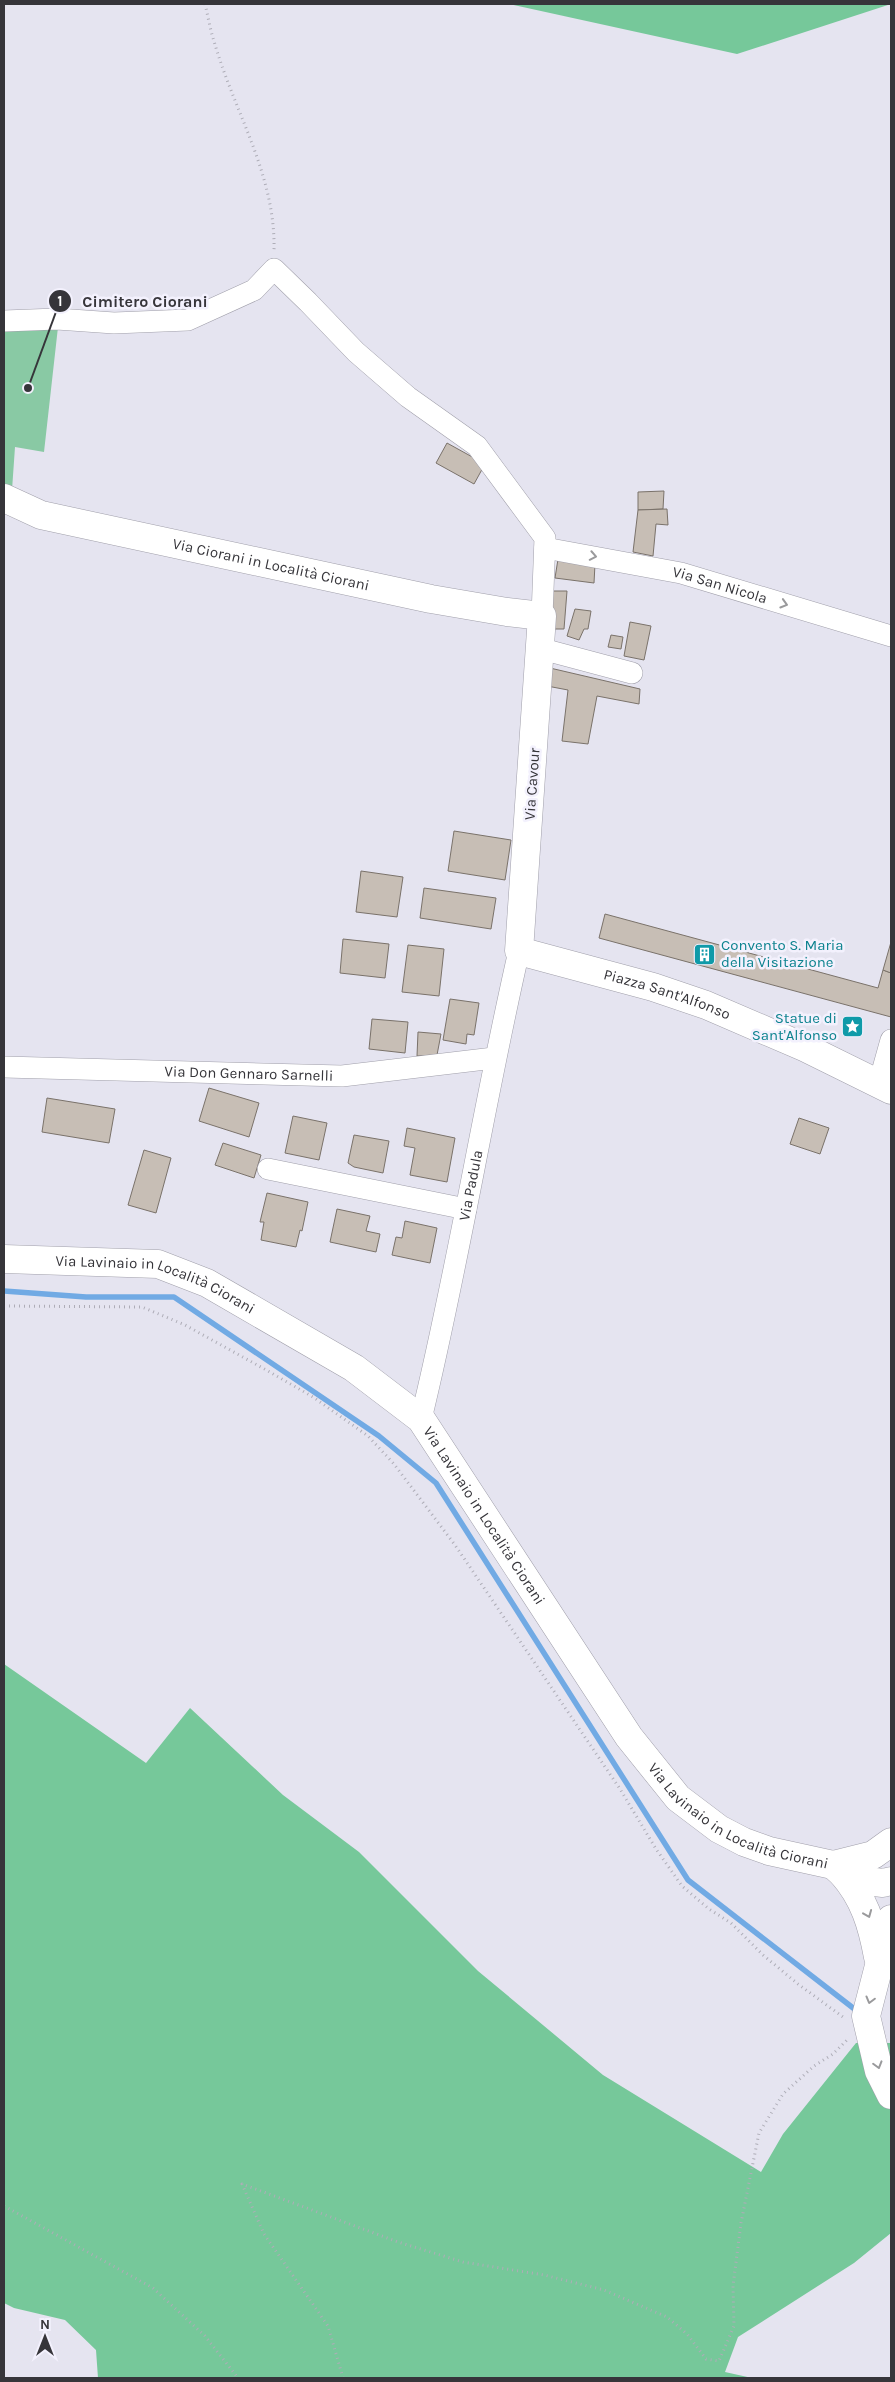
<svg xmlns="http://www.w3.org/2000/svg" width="895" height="2382" font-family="Karla,sans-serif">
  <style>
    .green { fill: #89c9a4 }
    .forest { fill: #76c89a }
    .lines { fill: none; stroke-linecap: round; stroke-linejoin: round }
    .stream { stroke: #71aae4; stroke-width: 5.5 }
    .building { fill: #c7beb5; stroke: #7a726a }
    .street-casing { stroke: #a09faa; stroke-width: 22 }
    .secondary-casing { stroke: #a09faa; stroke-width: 29 }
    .path { stroke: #aeadb7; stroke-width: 3; stroke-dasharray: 1 4; stroke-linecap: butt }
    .street { stroke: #fff; stroke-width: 21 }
    .secondary { stroke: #fff; stroke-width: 28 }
    .oneway { stroke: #9a9a9c }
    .labels { text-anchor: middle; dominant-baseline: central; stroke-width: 5; stroke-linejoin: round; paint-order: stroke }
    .street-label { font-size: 15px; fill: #36353a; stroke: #f3f1fd }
    .culture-label { font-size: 15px; fill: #0d838f; stroke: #f3f1fd; text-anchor: start }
    .leader { fill: none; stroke: #36353a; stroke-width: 2 }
    .callout-dot { fill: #36353a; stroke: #f3f1fd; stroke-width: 2 }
    .mark-label { font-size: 15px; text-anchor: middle; font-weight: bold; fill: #fff }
    .callout-label { font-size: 16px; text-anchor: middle; font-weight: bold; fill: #36353a; stroke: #f3f1fd; stroke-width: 5; stroke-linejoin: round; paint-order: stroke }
  </style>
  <rect width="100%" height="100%" fill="#e5e4f0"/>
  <path class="green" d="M 58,327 L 44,452 L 15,447 L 12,490 L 4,487 L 4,329 Z"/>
  <g class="forest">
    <path d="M 509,4 L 891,4 L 737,54 Z"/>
    <path d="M 4,1664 L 146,1763 L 190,1708 L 283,1795 L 359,1852 L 478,1971 L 603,2075 L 761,2172 L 783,2134 L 856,2043 L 891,2043 L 891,2233 L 854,2263 L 738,2337 L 725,2372 L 752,2378 L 98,2378 L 96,2350 L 65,2320 L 14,2308 L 4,2303 Z"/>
  </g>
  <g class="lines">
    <path class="stream" d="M 4,1291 L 86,1297 L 174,1297 L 379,1436 L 436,1483 L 688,1880 L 857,2011"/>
  </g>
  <g class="building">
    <path d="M 447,443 L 485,464 L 474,484 L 436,463 Z"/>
    <path d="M 664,491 L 663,509 L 638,510 L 638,492 Z"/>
    <path d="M 667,509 L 668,525 L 656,524 L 653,556 L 633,552 L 638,510 Z"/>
    <path d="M 558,559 L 595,564 L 594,583 L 555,578 Z"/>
    <path d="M 552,591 L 567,591 L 564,629 L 550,629 Z"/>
    <path d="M 575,609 L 591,611 L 588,629 L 584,629 L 579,640 L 567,636 Z"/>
    <path d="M 630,622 L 651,626 L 644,660 L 624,656 Z"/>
    <path d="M 611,635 L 623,637 L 621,649 L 608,647 Z"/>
    <path d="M 550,668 L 640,689 L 639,704 L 597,696 L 588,744 L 562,741 L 568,690 L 547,686 Z"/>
    <path d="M 454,831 L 511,840 L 505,880 L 448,871 Z"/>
    <path d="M 361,871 L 403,877 L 397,917 L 356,912 Z"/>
    <path d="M 424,888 L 496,898 L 491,929 L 420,918 Z"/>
    <path d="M 605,914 L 878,988 L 883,970 L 891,973 L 891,1017 L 599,938 Z"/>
    <path d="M 343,939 L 389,944 L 385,978 L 340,973 Z"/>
    <path d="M 891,942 L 891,973 L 883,970 Z"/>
    <path d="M 408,945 L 444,949 L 439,996 L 402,992 Z"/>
    <path d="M 450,999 L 479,1003 L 474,1035 L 467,1034 L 466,1044 L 443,1040 Z"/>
    <path d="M 372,1019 L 408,1022 L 405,1053 L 369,1049 Z"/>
    <path d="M 418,1032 L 441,1034 L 437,1055 L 417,1056 Z"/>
    <path d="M 209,1088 L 259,1103 L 249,1137 L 199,1121 Z"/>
    <path d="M 47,1098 L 115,1109 L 109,1143 L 42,1132 Z"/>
    <path d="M 293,1116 L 327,1123 L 319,1160 L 285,1153 Z"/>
    <path d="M 799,1118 L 829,1128 L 820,1154 L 790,1144 Z"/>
    <path d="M 407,1128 L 455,1138 L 447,1182 L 410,1175 L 415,1148 L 404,1146 Z"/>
    <path d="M 354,1135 L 389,1141 L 383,1173 L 354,1167 L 348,1163 Z"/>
    <path d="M 223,1143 L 261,1155 L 254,1178 L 215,1165 Z"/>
    <path d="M 144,1150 L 171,1158 L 156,1213 L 128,1205 Z"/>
    <path d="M 267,1193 L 308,1202 L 302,1231 L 300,1230 L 296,1247 L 261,1240 L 264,1222 L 260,1222 Z"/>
    <path d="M 337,1209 L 370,1216 L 366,1231 L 380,1234 L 376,1252 L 330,1242 Z"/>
    <path d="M 405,1221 L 437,1228 L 430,1263 L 392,1255 L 396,1237 L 402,1238 Z"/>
  </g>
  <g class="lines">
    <defs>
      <g id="street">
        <path d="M 4,321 L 57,319 L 114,323 L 188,320 L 254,290 L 274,269 L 308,302 L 356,352 L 408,397 L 477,446 L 545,538 L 542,616"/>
        <path id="s1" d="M 545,548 L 681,573 L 891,636"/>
        <path d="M 542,649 L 632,673"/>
        <path id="s2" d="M 4,1067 L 342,1076 L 494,1058"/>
        <path d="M 879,1083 L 891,1040"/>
        <path d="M 268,1169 L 466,1209"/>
        <path id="s3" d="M 421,1419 C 459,1264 483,1107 519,951"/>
      </g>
      <g id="secondary">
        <path id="s4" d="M 4,498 L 41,515 L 431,599 L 507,612 L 542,616 L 519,951 L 653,987 L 706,1005 L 806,1048 L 891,1090"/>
        <path id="s5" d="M 4,1259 L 158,1264 L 207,1283 L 354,1368 L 421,1419 L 629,1737 L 678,1798 L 719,1829 L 744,1842 L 769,1851 L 833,1865 L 842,1873 L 866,1881 L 883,1883 L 891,1881"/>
        <path d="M 833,1865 L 873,1855 L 891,1842"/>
        <path d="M 842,1873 C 864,1898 872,1924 878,1957"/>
        <path d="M 891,1919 L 866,2016 L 879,2071 L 891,2095"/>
      </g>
    </defs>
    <use href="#street" class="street-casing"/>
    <use href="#secondary" class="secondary-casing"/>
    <g class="path">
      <path d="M 205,4 C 208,16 210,29 214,41 C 234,112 276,175 274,251"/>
      <path d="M 4,1306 L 142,1307 L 185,1325 L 268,1371 L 313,1397 L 368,1436 L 394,1464 L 455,1545 L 620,1789 L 656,1849 L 682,1886 L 709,1909 L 731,1923 L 763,1955 L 798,1984 L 843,2017"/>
      <path d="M 4,2206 L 153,2288 L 205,2336 L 238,2378"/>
      <path d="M 343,2378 L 328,2326 L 264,2234 L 242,2184 L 398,2242 L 463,2262 L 544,2275 L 604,2290 L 667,2317 L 687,2334 L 706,2359 L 719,2361 L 734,2326 L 733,2286 L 741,2223 L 759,2133 L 783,2094 L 814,2066 L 833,2054 L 848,2039"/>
    </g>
    <use href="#street" class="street"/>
    <use href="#secondary" class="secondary"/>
  </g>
  <defs><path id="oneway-chevron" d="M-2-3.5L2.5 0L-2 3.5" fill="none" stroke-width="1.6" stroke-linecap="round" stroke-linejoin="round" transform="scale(1.25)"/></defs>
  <g class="oneway">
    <use href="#oneway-chevron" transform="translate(593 556) rotate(11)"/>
    <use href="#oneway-chevron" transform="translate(784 604) rotate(17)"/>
    <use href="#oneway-chevron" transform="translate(868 1914) rotate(68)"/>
    <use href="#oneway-chevron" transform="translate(870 2000) rotate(105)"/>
    <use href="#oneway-chevron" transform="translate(878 2065) rotate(74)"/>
  </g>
  <defs>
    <symbol id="building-square" viewBox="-11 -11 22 22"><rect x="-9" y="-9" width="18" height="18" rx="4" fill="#0f9aa8" stroke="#f3f1fd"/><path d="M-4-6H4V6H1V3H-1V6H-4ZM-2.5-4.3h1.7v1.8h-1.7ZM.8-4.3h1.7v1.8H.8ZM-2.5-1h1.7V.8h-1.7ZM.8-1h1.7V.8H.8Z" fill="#fff"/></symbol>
    <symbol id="sight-square" viewBox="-11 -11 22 22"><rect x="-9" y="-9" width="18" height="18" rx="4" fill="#0f9aa8" stroke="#f3f1fd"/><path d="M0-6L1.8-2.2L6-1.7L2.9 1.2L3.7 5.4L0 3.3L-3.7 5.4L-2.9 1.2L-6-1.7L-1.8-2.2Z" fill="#fff"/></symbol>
  </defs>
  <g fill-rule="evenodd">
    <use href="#building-square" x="692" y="942" width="25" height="25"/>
    <use href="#sight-square" x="840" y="1014" width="25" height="25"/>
  </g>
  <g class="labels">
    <g class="street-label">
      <text stroke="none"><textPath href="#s4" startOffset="276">Via Ciorani in Località Ciorani</textPath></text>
      <text stroke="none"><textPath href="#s1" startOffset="179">Via San Nicola</textPath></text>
      <text transform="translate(532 784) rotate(-86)">Via Cavour</text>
      <text stroke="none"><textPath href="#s4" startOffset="1042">Piazza Sant'Alfonso</textPath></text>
      <text stroke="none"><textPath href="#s2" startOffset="245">Via Don Gennaro Sarnelli</textPath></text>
      <text stroke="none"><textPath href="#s3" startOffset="239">Via Padula</textPath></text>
      <text stroke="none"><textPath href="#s5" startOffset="156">Via Lavinaio in Località Ciorani</textPath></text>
      <text stroke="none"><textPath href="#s5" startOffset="576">Via Lavinaio in Località Ciorani</textPath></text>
      <text stroke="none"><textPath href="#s5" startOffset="981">Via Lavinaio in Località Ciorani</textPath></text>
    </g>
    <g class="culture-label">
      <text x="721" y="945">Convento S. Maria<tspan x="721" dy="17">della Visitazione</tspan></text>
      <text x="837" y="1018" text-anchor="end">Statue di<tspan x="837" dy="17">Sant'Alfonso</tspan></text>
    </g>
  </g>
  <path class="leader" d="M28 388L60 301"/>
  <g class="callout-dot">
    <circle cx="28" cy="388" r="5"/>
    <circle cx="60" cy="301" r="12"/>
  </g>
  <g class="mark-label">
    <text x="60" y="306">1</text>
  </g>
  <g class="callout-label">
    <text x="145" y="307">Cimitero Ciorani</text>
  </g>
  <rect width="895" height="2382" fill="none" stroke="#36353a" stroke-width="10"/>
  <g transform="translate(45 2337)" stroke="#f3f1fd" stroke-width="4" paint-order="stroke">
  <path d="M0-4L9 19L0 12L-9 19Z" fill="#36353a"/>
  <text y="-8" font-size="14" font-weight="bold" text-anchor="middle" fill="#36353a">N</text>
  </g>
</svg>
